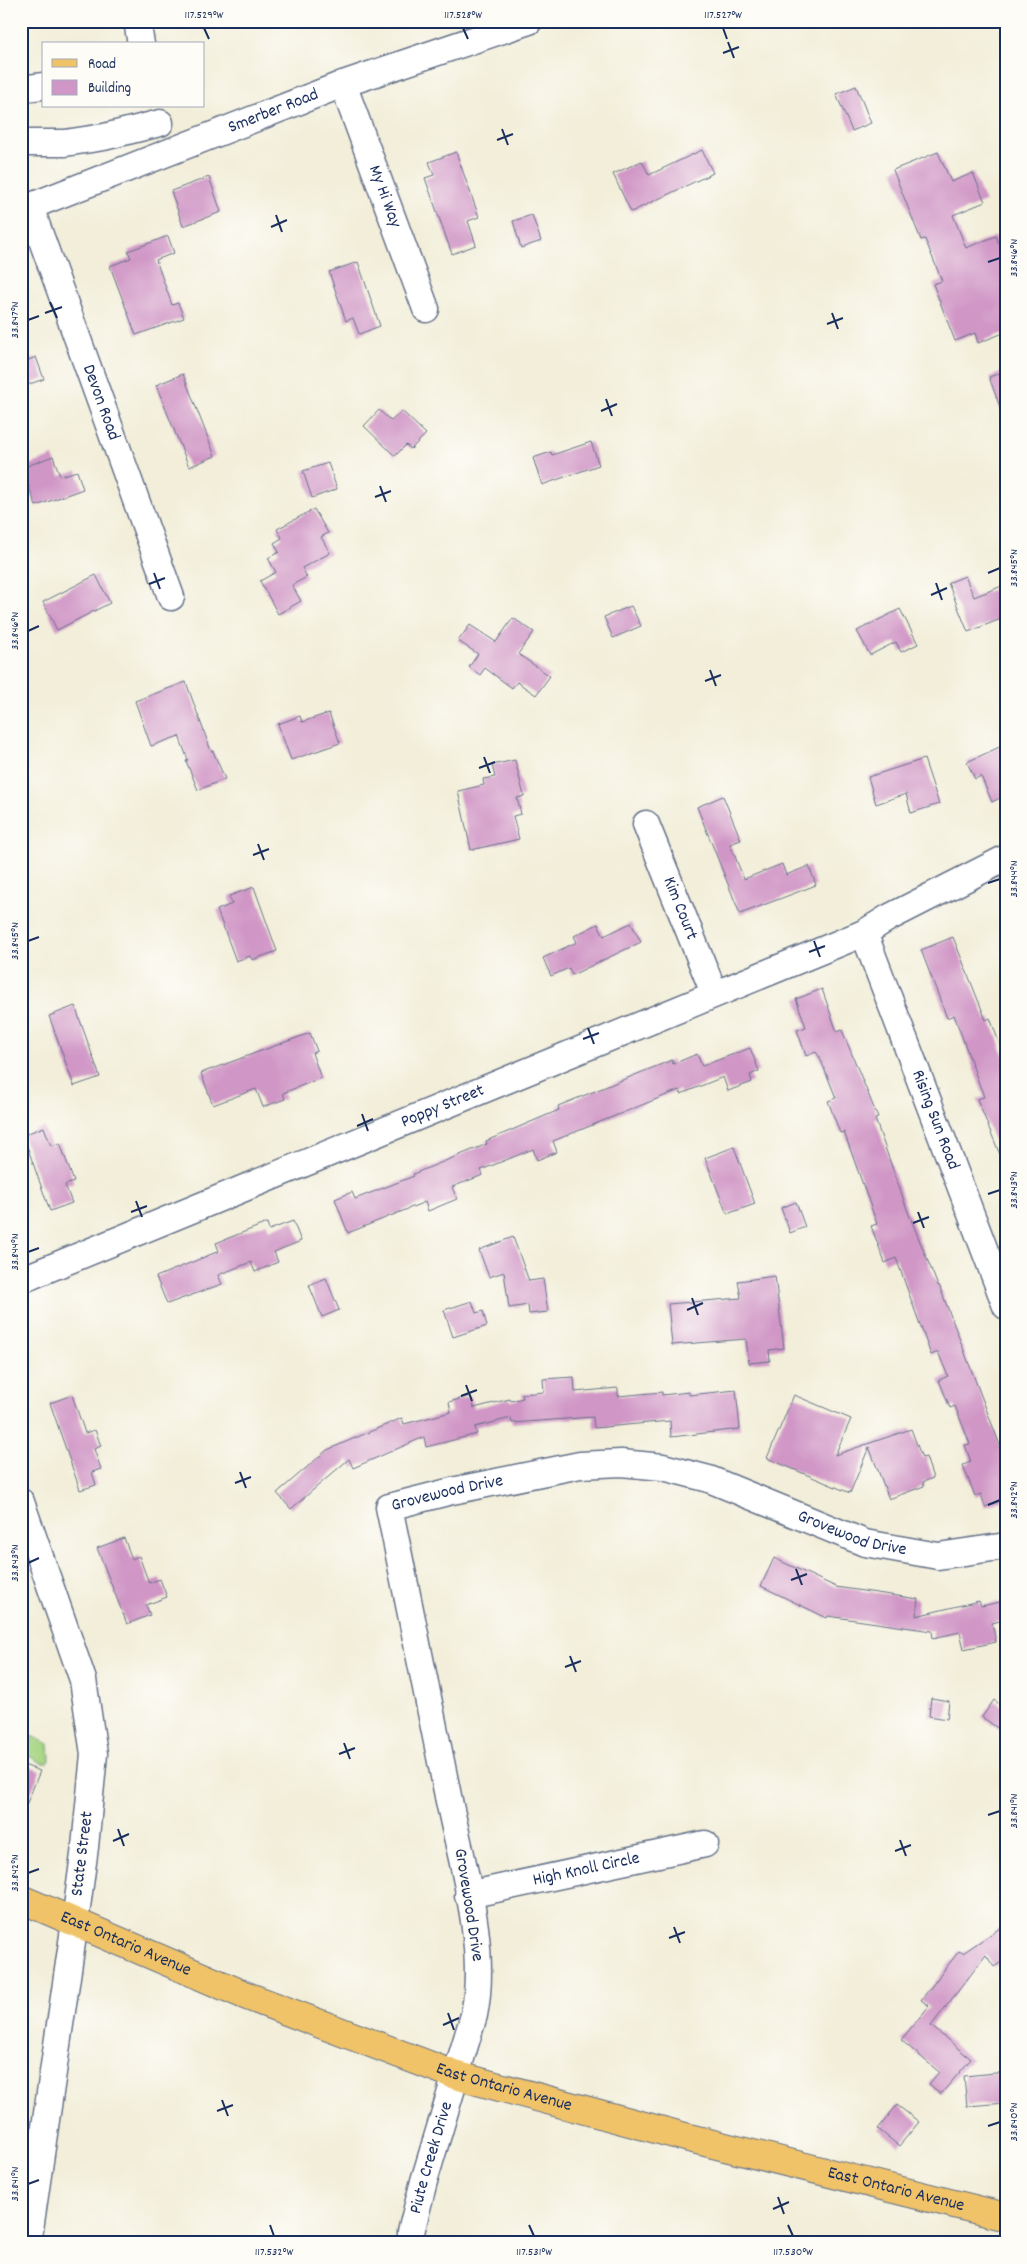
<svg xmlns="http://www.w3.org/2000/svg" width="1027" height="2264" font-family="Dekko,sans-serif">
  <style>
    .green { fill: #a7d684; stroke: #618271 }
    .building { fill: #d096c6 }
    .lines { fill: none; stroke-linecap: round; stroke-linejoin: round }
    .minor-casing { stroke: #667289; stroke-width: 29 }
    .major-casing { stroke: #667289; stroke-width: 30 }
    .minor { stroke: #fff; stroke-width: 26 }
    .major { stroke: #f0c369; stroke-width: 28 }
    .ticks { fill: none; stroke: #1b2f5e; stroke-width: 2 }
    .labels { text-anchor: middle; dominant-baseline: central; stroke-width: 5; stroke-linejoin: round; paint-order: stroke }
    .street-label { font-size: 18px; fill: #1b2f5e; stroke: #fdfcf7 }
    .neatline { fill: none; stroke: #1b2f5e; stroke-width: 2 }
    .ticks-label { font-size: 12px; text-anchor: middle; fill: #1b2f5e }
  </style>
  <rect width="100%" height="100%" fill="#fdfcf7"/>
  <filter id="ink" filterUnits="userSpaceOnUse"><feTurbulence type="fractalNoise" baseFrequency=".02" numOctaves="2"/><feDisplacementMap in="SourceGraphic" scale="10" xChannelSelector="R" yChannelSelector="G"/><feConvolveMatrix kernelMatrix="1 2 1 2 8 2 1 2 1" color-interpolation-filters="sRGB"/></filter>
  <filter id="wash" filterUnits="userSpaceOnUse"><feTurbulence type="fractalNoise" baseFrequency=".0096" numOctaves="4" result="noise"/><feDisplacementMap in="SourceGraphic" scale="20" xChannelSelector="R" yChannelSelector="G"/><feGaussianBlur stdDeviation="1.12" result="paint"/><feColorMatrix in="noise" values="0 0 0 0 0 0 0 0 0 0 0 0 0 0 0 0 0 1.4 0 .05"/><feComposite in="paint" operator="in"/></filter>
  <g filter="url(#wash)">
    <rect width="100%" height="100%" fill="#f2eed9"/>
    <path class="green" d="M 31,1736 L 49,1744 L 50,1760 L 48,1763 L 42,1763 L 25,1754 Z"/>
    <g id="blocks">
      <g class="building">
        <path d="M 856,86 L 871,123 L 852,131 L 836,94 Z"/>
        <path d="M 702,150 L 713,173 L 631,212 L 613,174 L 642,161 L 649,175 Z"/>
        <path d="M 456,152 L 479,217 L 468,221 L 476,245 L 452,254 L 425,178 L 434,175 L 429,162 Z"/>
        <path d="M 938,152 L 951,182 L 973,173 L 985,202 L 953,215 L 966,248 L 996,236 L 1006,261 L 1006,332 L 978,343 L 975,333 L 955,341 L 933,284 L 942,281 L 925,239 L 921,240 L 893,170 Z"/>
        <path d="M 209,177 L 221,212 L 183,226 L 171,191 Z"/>
        <path d="M 532,215 L 541,241 L 521,248 L 513,221 Z"/>
        <path d="M 168,236 L 174,253 L 156,260 L 172,305 L 178,303 L 184,318 L 136,335 L 110,266 L 131,258 L 128,251 Z"/>
        <path d="M 358,262 L 380,326 L 359,334 L 353,318 L 346,321 L 329,272 Z"/>
        <path d="M 36,357 L 44,379 L 21,387 L 21,363 Z"/>
        <path d="M 1006,371 L 1006,418 L 1004,418 L 989,377 Z"/>
        <path d="M 183,374 L 215,456 L 189,467 L 156,385 Z"/>
        <path d="M 379,410 L 391,421 L 402,411 L 426,434 L 411,449 L 406,445 L 395,456 L 364,426 Z"/>
        <path d="M 591,442 L 599,465 L 542,485 L 533,458 L 551,452 L 552,455 Z"/>
        <path d="M 53,456 L 60,476 L 77,471 L 83,489 L 36,506 L 22,468 Z"/>
        <path d="M 328,463 L 337,489 L 312,498 L 303,471 Z"/>
        <path d="M 314,509 L 328,533 L 321,537 L 330,553 L 302,568 L 307,577 L 292,585 L 301,601 L 278,614 L 260,581 L 276,572 L 268,558 L 279,552 L 274,543 L 282,538 L 277,529 Z"/>
        <path d="M 96,575 L 110,603 L 57,630 L 43,602 Z"/>
        <path d="M 965,576 L 974,597 L 1002,586 L 1006,594 L 1006,617 L 968,632 L 948,583 Z"/>
        <path d="M 631,606 L 641,626 L 613,638 L 604,617 Z"/>
        <path d="M 900,609 L 918,644 L 901,652 L 896,642 L 870,655 L 857,631 Z"/>
        <path d="M 513,618 L 534,632 L 518,654 L 550,676 L 536,695 L 517,682 L 512,688 L 485,668 L 480,675 L 469,667 L 478,654 L 458,641 L 470,625 L 496,642 Z"/>
        <path d="M 186,682 L 211,751 L 213,751 L 225,779 L 198,790 L 186,761 L 188,760 L 179,736 L 151,746 L 135,701 Z"/>
        <path d="M 329,713 L 340,743 L 291,760 L 278,724 L 300,716 L 302,722 Z"/>
        <path d="M 1006,744 L 1006,795 L 992,802 L 981,776 L 975,779 L 967,762 Z"/>
        <path d="M 924,759 L 939,804 L 911,813 L 906,794 L 876,804 L 868,777 Z"/>
        <path d="M 515,760 L 524,796 L 517,798 L 521,814 L 513,816 L 519,839 L 471,850 L 458,791 L 484,785 L 483,779 L 495,777 L 492,765 Z"/>
        <path d="M 723,796 L 741,840 L 730,844 L 744,879 L 782,864 L 786,875 L 809,866 L 816,885 L 740,914 L 697,807 Z"/>
        <path d="M 254,887 L 277,951 L 252,960 L 250,956 L 236,961 L 217,910 L 232,904 L 229,896 Z"/>
        <path d="M 631,923 L 641,942 L 572,975 L 569,968 L 551,976 L 543,958 L 577,942 L 574,936 L 598,924 L 604,936 Z"/>
        <path d="M 953,937 L 986,1020 L 990,1018 L 1006,1061 L 1006,1169 L 977,1099 L 984,1097 L 954,1015 L 947,1018 L 921,950 Z"/>
        <path d="M 822,989 L 837,1032 L 842,1030 L 878,1118 L 875,1119 L 908,1212 L 938,1286 L 939,1285 L 1006,1461 L 1006,1499 L 985,1507 L 981,1494 L 975,1496 L 963,1465 L 971,1462 L 965,1445 L 970,1444 L 955,1406 L 950,1408 L 939,1380 L 948,1376 L 938,1352 L 931,1355 L 896,1258 L 885,1263 L 871,1226 L 877,1224 L 844,1132 L 840,1133 L 828,1101 L 836,1098 L 820,1058 L 816,1052 L 806,1056 L 797,1030 L 806,1027 L 796,999 Z"/>
        <path d="M 75,1006 L 100,1077 L 74,1086 L 49,1016 Z"/>
        <path d="M 310,1033 L 317,1051 L 312,1053 L 321,1078 L 283,1093 L 285,1099 L 263,1107 L 256,1089 L 213,1105 L 201,1073 Z"/>
        <path d="M 750,1048 L 759,1071 L 750,1075 L 752,1082 L 728,1091 L 723,1077 L 681,1094 L 679,1090 L 553,1141 L 557,1152 L 537,1160 L 533,1149 L 481,1170 L 483,1175 L 452,1187 L 457,1199 L 428,1211 L 425,1202 L 348,1233 L 335,1199 L 352,1192 L 355,1199 L 414,1176 L 413,1174 L 487,1144 L 486,1141 L 559,1110 L 558,1106 L 672,1060 L 673,1064 L 697,1054 L 702,1066 Z"/>
        <path d="M 44,1127 L 51,1146 L 60,1143 L 74,1182 L 65,1185 L 72,1203 L 50,1211 L 23,1135 Z"/>
        <path d="M 734,1147 L 755,1204 L 727,1214 L 705,1158 Z"/>
        <path d="M 796,1202 L 805,1227 L 790,1233 L 781,1208 Z"/>
        <path d="M 293,1221 L 301,1241 L 274,1252 L 278,1262 L 255,1272 L 251,1262 L 218,1275 L 222,1284 L 167,1304 L 156,1277 L 219,1251 L 216,1243 L 267,1223 L 269,1230 Z"/>
        <path d="M 513,1237 L 529,1281 L 543,1279 L 548,1312 L 529,1314 L 528,1305 L 509,1308 L 504,1272 L 489,1277 L 479,1250 Z"/>
        <path d="M 775,1276 L 784,1348 L 769,1350 L 770,1361 L 749,1363 L 746,1339 L 672,1345 L 668,1304 L 741,1298 L 738,1281 Z"/>
        <path d="M 326,1278 L 339,1310 L 322,1317 L 309,1285 Z"/>
        <path d="M 472,1301 L 476,1313 L 483,1311 L 487,1326 L 453,1337 L 444,1310 Z"/>
        <path d="M 574,1377 L 575,1392 L 618,1388 L 618,1396 L 662,1392 L 662,1395 L 689,1392 L 689,1395 L 736,1390 L 740,1429 L 671,1437 L 670,1421 L 594,1428 L 593,1417 L 512,1423 L 511,1418 L 475,1427 L 477,1434 L 426,1447 L 424,1437 L 353,1468 L 349,1459 L 291,1509 L 277,1493 L 327,1450 L 402,1418 L 404,1424 L 451,1412 L 449,1402 L 471,1396 L 474,1408 L 510,1399 L 511,1401 L 523,1398 L 522,1394 L 544,1392 L 543,1379 Z"/>
        <path d="M 72,1395 L 85,1433 L 95,1430 L 101,1446 L 94,1449 L 101,1469 L 92,1472 L 96,1485 L 80,1490 L 50,1403 Z"/>
        <path d="M 794,1395 L 851,1419 L 835,1455 L 911,1429 L 922,1458 L 926,1457 L 933,1478 L 923,1482 L 924,1486 L 889,1499 L 869,1447 L 850,1493 L 767,1458 Z"/>
        <path d="M 124,1538 L 132,1559 L 139,1556 L 149,1583 L 160,1579 L 167,1597 L 146,1605 L 150,1615 L 127,1624 L 97,1548 Z"/>
        <path d="M 774,1558 L 836,1587 L 918,1599 L 916,1616 L 979,1601 L 981,1606 L 1000,1602 L 1004,1620 L 992,1623 L 996,1642 L 964,1649 L 960,1632 L 933,1638 L 932,1631 L 828,1616 L 827,1618 L 761,1586 Z"/>
        <path d="M 931,1698 L 949,1701 L 947,1719 L 929,1716 Z"/>
        <path d="M 994,1700 L 1006,1709 L 1006,1734 L 982,1717 Z"/>
        <path d="M 21,1764 L 40,1771 L 22,1815 L 21,1815 Z"/>
        <path d="M 1006,1924 L 1006,1959 L 994,1967 L 986,1955 L 931,2026 L 971,2059 L 941,2094 L 929,2084 L 939,2072 L 901,2040 L 929,2006 L 921,2000 L 959,1951 L 963,1953 Z"/>
        <path d="M 1006,2072 L 1006,2103 L 967,2106 L 964,2076 Z"/>
        <path d="M 897,2105 L 919,2122 L 899,2146 L 878,2129 Z"/>
      </g>
    </g>
  </g>
  <g filter="url(#ink)">
    <use href="#blocks" fill-opacity="0" stroke="#667289" stroke-width="1"/>
    <g class="lines">
      <defs>
        <g id="minor">
          <path d="M 137,21 L 141,44"/>
          <path id="s1" d="M 343,84 L 426,309"/>
          <path d="M 21,89 L 42,86"/>
          <path d="M 21,142 L 23,143 L 65,143 L 104,137 L 160,123"/>
          <path id="s2" d="M 30,207 L 171,597"/>
          <path id="s3" d="M 21,210 L 343,84 L 529,21"/>
          <path id="s4" d="M 646,824 L 714,993"/>
          <path id="s5" d="M 864,933 L 1006,1306"/>
          <path id="s6" d="M 21,1280 L 864,933 L 888,918 L 1006,858"/>
          <path d="M 21,1502 L 83,1680 L 94,1754 L 85,1847 L 75,1922 L 28,2243"/>
          <path id="s7" d="M 468,1895 L 705,1844"/>
          <path id="s8" d="M 411,2243 L 411,2232 L 424,2181 L 474,2015 C 488,1945 462,1865 448,1796 C 428,1699 409,1603 389,1507 L 452,1491 L 580,1465 L 621,1463 L 663,1467 L 709,1479 L 865,1543 L 938,1556 L 1006,1546"/>
        </g>
        <g id="major">
          <path id="s9" d="M 21,1899 L 247,1996 L 455,2075 L 689,2138 L 1006,2217"/>
        </g>
      </defs>
      <use href="#minor" class="minor-casing"/>
      <use href="#major" class="major-casing"/>
      <use href="#minor" class="minor"/>
      <use href="#major" class="major"/>
    </g>
  </g>
  <path class="ticks" d="M 204,28 L 209,39M 463,28 L 468,39M 723,28 L 727,39M 728,42 L 734,58M 723,53 L 739,47M 502,129 L 508,145M 497,140 L 513,134M 276,215 L 282,232M 271,227 L 287,220M 988,262 L 1000,258M 50,302 L 57,318M 45,313 L 62,307M 832,313 L 838,329M 28,320 L 39,316M 827,324 L 843,318M 606,399 L 612,416M 601,411 L 617,404M 380,486 L 386,502M 375,497 L 391,491M 154,573 L 160,589M 988,573 L 1000,568M 936,583 L 942,600M 149,584 L 165,578M 931,595 L 947,588M 28,631 L 39,626M 710,670 L 716,686M 705,681 L 721,675M 484,757 L 490,773M 479,768 L 495,762M 258,844 L 264,860M 253,855 L 269,849M 988,883 L 1000,879M 28,941 L 39,937M 814,941 L 820,957M 809,952 L 825,946M 588,1028 L 594,1044M 583,1039 L 599,1033M 362,1114 L 368,1131M 357,1126 L 373,1119M 988,1194 L 1000,1190M 136,1201 L 142,1217M 131,1212 L 147,1206M 918,1212 L 924,1228M 913,1223 L 929,1217M 28,1252 L 39,1248M 692,1298 L 698,1315M 687,1310 L 703,1303M 466,1385 L 472,1401M 461,1396 L 477,1390M 240,1472 L 246,1488M 235,1483 L 251,1477M 988,1505 L 1000,1500M 28,1563 L 39,1558M 796,1569 L 802,1585M 791,1580 L 807,1574M 570,1656 L 576,1672M 565,1667 L 581,1661M 344,1743 L 350,1759M 339,1754 L 355,1748M 988,1815 L 1000,1811M 118,1829 L 124,1846M 900,1840 L 906,1856M 113,1841 L 129,1834M 895,1851 L 911,1845M 28,1873 L 39,1869M 674,1927 L 680,1943M 669,1938 L 685,1932M 448,2013 L 454,2030M 443,2025 L 459,2018M 222,2100 L 228,2116M 217,2111 L 233,2105M 988,2126 L 1000,2122M 28,2184 L 39,2180M 778,2197 L 784,2214M 773,2209 L 789,2202M 270,2225 L 274,2236M 529,2225 L 534,2236M 788,2225 L 793,2236"/>
  <g class="labels">
    <g class="street-label">
      <text stroke="none"><textPath href="#s3" startOffset="271">Smerber Road</textPath></text>
      <text stroke="none"><textPath href="#s1" startOffset="120">My Hi Way</textPath></text>
      <text stroke="none"><textPath href="#s2" startOffset="208">Devon Road</textPath></text>
      <text stroke="none"><textPath href="#s4" startOffset="91">Kim Court</textPath></text>
      <text stroke="none"><textPath href="#s6" startOffset="456">Poppy Street</textPath></text>
      <text stroke="none"><textPath href="#s5" startOffset="200">Rising Sun Road</textPath></text>
      <text stroke="none"><textPath href="#s8" startOffset="814">Grovewood Drive</textPath></text>
      <text stroke="none"><textPath href="#s8" startOffset="1234">Grovewood Drive</textPath></text>
      <text transform="translate(83 1854) rotate(-83)">State Street</text>
      <text stroke="none"><textPath href="#s7" startOffset="121">High Knoll Circle</textPath></text>
      <text transform="translate(468 1905) rotate(81)">Grovewood Drive</text>
      <text stroke="none"><textPath href="#s9" startOffset="114">East Ontario Avenue</textPath></text>
      <text stroke="none"><textPath href="#s9" startOffset="519">East Ontario Avenue</textPath></text>
      <text stroke="none"><textPath href="#s8" startOffset="88">Piute Creek Drive</textPath></text>
      <text stroke="none"><textPath href="#s9" startOffset="924">East Ontario Avenue</textPath></text>
    </g>
  </g>
  <rect width="1027" height="2264" fill="none" stroke="#fdfcf7" stroke-width="55"/>
  <rect x="42" y="42" width="162" height="65" fill="#fdfcf7" stroke="#a3aaba"/>
  <rect x="52" y="59" width="25" height="8" fill="#f0c369" stroke="#a3aaba"/>
  <text x="88" y="68" font-size="15" fill="#1b2f5e">Road</text>
  <rect x="52" y="80" width="25" height="15" fill="#d096c6" stroke="#a3aaba"/>
  <text x="88" y="92" font-size="15" fill="#1b2f5e">Building</text>
  <rect x="28" y="28" width="972" height="2208" class="neatline"/>
  <g class="ticks-label">
    <text x="204" y="18">117.529°W</text>
    <text x="463" y="18">117.528°W</text>
    <text x="723" y="18">117.527°W</text>
    <text transform="translate(1013 258) rotate(-90)" y="4">33.846°N</text>
    <text transform="translate(14 320) rotate(-90)" y="4">33.847°N</text>
    <text transform="translate(1013 568) rotate(-90)" y="4">33.845°N</text>
    <text transform="translate(14 631) rotate(-90)" y="4">33.846°N</text>
    <text transform="translate(1013 879) rotate(-90)" y="4">33.844°N</text>
    <text transform="translate(14 941) rotate(-90)" y="4">33.845°N</text>
    <text transform="translate(1013 1190) rotate(-90)" y="4">33.843°N</text>
    <text transform="translate(14 1252) rotate(-90)" y="4">33.844°N</text>
    <text transform="translate(1013 1500) rotate(-90)" y="4">33.842°N</text>
    <text transform="translate(14 1563) rotate(-90)" y="4">33.843°N</text>
    <text transform="translate(1013 1811) rotate(-90)" y="4">33.841°N</text>
    <text transform="translate(14 1873) rotate(-90)" y="4">33.842°N</text>
    <text transform="translate(1013 2122) rotate(-90)" y="4">33.840°N</text>
    <text transform="translate(14 2184) rotate(-90)" y="4">33.841°N</text>
    <text x="274" y="2255">117.532°W</text>
    <text x="534" y="2255">117.531°W</text>
    <text x="793" y="2255">117.530°W</text>
  </g>
</svg>
